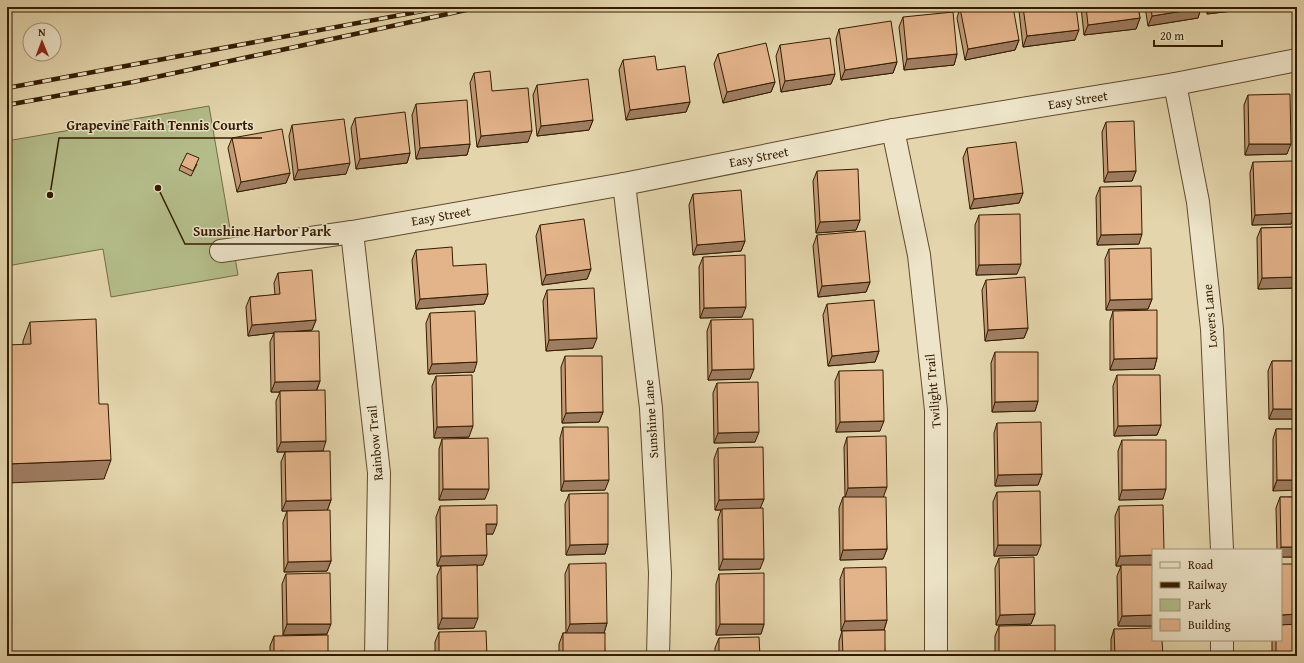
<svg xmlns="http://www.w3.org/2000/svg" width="1304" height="663" font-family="'Gentium Book Plus',serif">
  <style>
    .green { fill: #b4bd8a; stroke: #746c45 }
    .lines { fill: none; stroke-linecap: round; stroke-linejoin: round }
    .street-casing { stroke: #604a2b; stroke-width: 24 }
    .street { stroke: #ede4c9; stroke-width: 22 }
    .rail-casing { stroke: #341c00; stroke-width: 4.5 }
    .rail { stroke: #ede4c9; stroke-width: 3; stroke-dasharray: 9; stroke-linecap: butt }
    .wall { fill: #c39a77; stroke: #341c00 }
    .shaded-wall { fill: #9f7d61; stroke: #341c00 }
    .building { fill: #e3b38a; stroke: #341c00 }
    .labels { text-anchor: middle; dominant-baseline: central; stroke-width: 3; stroke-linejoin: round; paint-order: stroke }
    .street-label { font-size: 13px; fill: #341c00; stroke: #ede4c9 }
    .leader { fill: none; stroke: #341c00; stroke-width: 1.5 }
    .callout-dot { fill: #341c00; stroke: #ede4c9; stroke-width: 1.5 }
    .callout-label { font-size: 14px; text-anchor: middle; font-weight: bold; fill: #341c00; stroke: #ede4c9; stroke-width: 3; stroke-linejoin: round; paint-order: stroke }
  </style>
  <rect width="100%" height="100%" fill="#e4d5ac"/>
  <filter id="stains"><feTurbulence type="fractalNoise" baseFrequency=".005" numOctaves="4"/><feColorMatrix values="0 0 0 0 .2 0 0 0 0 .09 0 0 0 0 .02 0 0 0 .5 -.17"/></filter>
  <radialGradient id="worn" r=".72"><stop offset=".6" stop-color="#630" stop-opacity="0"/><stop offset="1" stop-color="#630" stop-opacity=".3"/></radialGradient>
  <path class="green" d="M 209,106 L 238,275 L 111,297 L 103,249 L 7,266 L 7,141 Z"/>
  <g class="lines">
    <defs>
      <g id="street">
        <path d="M 1175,84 L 1198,202 L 1212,329 L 1222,550"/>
        <path d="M 893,130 L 919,255 L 936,410 L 936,656"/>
        <path d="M 624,184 L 651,408 L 660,573 L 658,656"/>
        <path d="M 352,232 L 379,473 L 376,656"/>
        <path d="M 221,251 L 352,232 L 624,184 L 893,130 L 1175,84 L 1297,60"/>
        <path d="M 1222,656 L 1222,640"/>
      </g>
    </defs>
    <use href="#street" class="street-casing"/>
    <use href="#street" class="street"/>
    <defs>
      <g id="rail">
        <path d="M 7,88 L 444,7"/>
        <path d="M 7,105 L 133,82 L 480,7"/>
      </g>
    </defs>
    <use href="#rail" class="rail-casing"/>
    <use href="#rail" class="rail"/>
  </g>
  <g class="wall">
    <path d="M 1020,7 L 1076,7 L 1075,40 L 1023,47 L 1019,11 Z"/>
    <path d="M 1081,7 L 1138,7 L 1140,18 L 1136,29 L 1084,35 Z"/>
    <path d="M 1145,7 L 1201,7 L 1198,18 L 1148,26 Z"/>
    <path d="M 1207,7 L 1258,7 L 1257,8 L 1207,14 Z"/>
    <path d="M 960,8 L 1019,40 L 1015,50 L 965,60 L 957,18 Z"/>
    <path d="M 903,17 L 957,54 L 954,65 L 904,70 L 899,27 Z"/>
    <path d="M 839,29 L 897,62 L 893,73 L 841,80 L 836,39 Z"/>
    <path d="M 780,45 L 835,74 L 831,84 L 781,92 L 776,56 Z"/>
    <path d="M 718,54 L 775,82 L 771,92 L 723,103 L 714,64 Z"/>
    <path d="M 623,60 L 657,70 L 690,102 L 686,112 L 626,120 L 619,70 Z"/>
    <path d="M 474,73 L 492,91 L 528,142 L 477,147 L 470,83 Z"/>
    <path d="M 537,85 L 593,120 L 589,130 L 537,136 L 533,95 Z"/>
    <path d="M 1248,95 L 1287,154 L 1245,155 L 1244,105 Z"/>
    <path d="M 416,104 L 470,144 L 467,155 L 416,159 L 412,115 Z"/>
    <path d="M 355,118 L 410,153 L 407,163 L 356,169 L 351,128 Z"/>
    <path d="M 1106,122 L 1136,171 L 1132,181 L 1104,182 L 1102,132 Z"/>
    <path d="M 292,125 L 346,174 L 294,180 L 289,136 Z"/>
    <path d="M 232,138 L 290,173 L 286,183 L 237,192 L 228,148 Z"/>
    <path d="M 967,148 L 1023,193 L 1019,203 L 970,209 L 963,158 Z"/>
    <path d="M 1253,162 L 1291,224 L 1252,225 L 1250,173 Z"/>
    <path d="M 197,164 L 191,176 L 179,170 L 181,165 Z"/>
    <path d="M 817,171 L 860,220 L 856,230 L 816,233 L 813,181 Z"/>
    <path d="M 1100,187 L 1139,244 L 1097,245 L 1096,197 Z"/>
    <path d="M 693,194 L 745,241 L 741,251 L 693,255 L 689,205 Z"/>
    <path d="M 979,215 L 1017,274 L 976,275 L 975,225 Z"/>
    <path d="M 540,225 L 591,269 L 587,279 L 542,285 L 536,236 Z"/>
    <path d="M 1297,227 L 1297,288 L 1258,289 L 1257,238 L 1261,228 Z"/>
    <path d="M 817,235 L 870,282 L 866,292 L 818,297 L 813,246 Z"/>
    <path d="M 1109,249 L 1152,299 L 1148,309 L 1106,310 L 1105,259 Z"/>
    <path d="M 416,250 L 453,266 L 488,294 L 484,304 L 416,309 L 412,260 Z"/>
    <path d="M 703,257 L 742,317 L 700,318 L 699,267 Z"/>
    <path d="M 278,273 L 316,320 L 312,330 L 293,332 L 320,381 L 317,390 L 323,451 L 331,500 L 327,511 L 331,561 L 327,571 L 284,572 L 283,522 L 287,511 L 282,511 L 281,462 L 285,452 L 277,452 L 276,401 L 280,392 L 271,392 L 270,342 L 274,333 L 248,336 L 246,307 L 250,297 L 275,295 L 274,283 Z"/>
    <path d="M 986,280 L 1028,328 L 1024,338 L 985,341 L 982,290 Z"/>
    <path d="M 547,290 L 593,348 L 546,351 L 543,301 Z"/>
    <path d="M 827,304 L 879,351 L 875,362 L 828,366 L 823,315 Z"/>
    <path d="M 1113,311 L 1157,358 L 1154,369 L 1110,370 L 1110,321 Z"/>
    <path d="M 430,313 L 474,372 L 428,374 L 426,323 Z"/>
    <path d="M 711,320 L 750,379 L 708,380 L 707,331 Z"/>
    <path d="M 30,322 L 99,404 L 104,479 L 23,344 L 23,341 Z"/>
    <path d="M 995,352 L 1038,401 L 1035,411 L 992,412 L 991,363 Z"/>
    <path d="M 565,356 L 603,412 L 599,422 L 562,423 L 561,367 Z"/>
    <path d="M 1272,361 L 1297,361 L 1297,419 L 1269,419 L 1268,371 Z"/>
    <path d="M 839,371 L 880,431 L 836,432 L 835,381 Z"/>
    <path d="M 1117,375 L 1161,425 L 1157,435 L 1114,436 L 1113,386 Z"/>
    <path d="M 436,376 L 469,437 L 434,438 L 432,386 Z"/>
    <path d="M 717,383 L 755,442 L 714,443 L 713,393 Z"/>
    <path d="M 997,423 L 1042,474 L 1038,485 L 995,486 L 994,433 Z"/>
    <path d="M 563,427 L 605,490 L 561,491 L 560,438 Z"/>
    <path d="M 1276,429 L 1297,429 L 1273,491 L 1273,439 Z"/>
    <path d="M 847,437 L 883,497 L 887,549 L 883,559 L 840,560 L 839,508 L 843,497 L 845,497 L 844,447 Z"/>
    <path d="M 442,439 L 485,499 L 439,500 L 439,449 Z"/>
    <path d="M 1122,440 L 1163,499 L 1119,500 L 1118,451 Z"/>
    <path d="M 718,448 L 764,499 L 760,508 L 760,569 L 719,570 L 718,519 L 721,510 L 715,510 L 714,459 Z"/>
    <path d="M 997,492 L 1037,555 L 994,556 L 993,502 Z"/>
    <path d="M 569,494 L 608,544 L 605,554 L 566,555 L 565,504 Z"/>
    <path d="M 1280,497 L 1297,497 L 1297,557 L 1281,557 L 1281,550 L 1277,550 L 1276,508 Z"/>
    <path d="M 440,506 L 493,534 L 486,534 L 483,565 L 477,565 L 474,628 L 438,629 L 437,576 L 441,566 L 437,566 L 436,517 Z"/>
    <path d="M 1119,506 L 1153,550 L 1153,626 L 1118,626 L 1117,576 L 1121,566 L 1116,566 L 1115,516 Z"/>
    <path d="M 999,558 L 1035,614 L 1031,624 L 996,625 L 995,568 Z"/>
    <path d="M 569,564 L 607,623 L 604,633 L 605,656 L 559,656 L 559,644 L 563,633 L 566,633 L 565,574 Z"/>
    <path d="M 844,568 L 887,620 L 884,630 L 885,656 L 839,656 L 839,641 L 842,631 L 841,631 L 840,579 Z"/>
    <path d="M 286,574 L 327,634 L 283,635 L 282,584 Z"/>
    <path d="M 719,574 L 764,624 L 761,634 L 716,635 L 716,584 Z"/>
    <path d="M 999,626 L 1054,656 L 995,656 L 995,636 Z"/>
    <path d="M 1114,629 L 1163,656 L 1111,656 L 1111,639 Z"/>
    <path d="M 439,632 L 487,656 L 435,656 L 435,642 Z"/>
    <path d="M 274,636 L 328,656 L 270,656 L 270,646 Z"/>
    <path d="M 719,638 L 760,656 L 715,656 L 715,648 Z"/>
    <path d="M 1272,640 L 1281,640 L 1297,656 L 1272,656 Z"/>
  </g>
  <g class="shaded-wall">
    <path d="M 1210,7 L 1258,7 L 1257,8 L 1207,14 Z"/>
    <path d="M 1201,8 L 1198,18 L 1148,26 L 1152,16 Z"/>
    <path d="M 1140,18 L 1136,29 L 1084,35 L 1088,25 Z"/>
    <path d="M 1079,30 L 1075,40 L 1023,47 L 1027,36 Z"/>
    <path d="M 1019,40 L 1015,50 L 965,60 L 968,49 Z"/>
    <path d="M 957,54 L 954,65 L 904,70 L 907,59 Z"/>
    <path d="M 897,62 L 893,73 L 841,80 L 845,70 Z"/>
    <path d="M 835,74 L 831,84 L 781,92 L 785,81 Z"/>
    <path d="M 775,82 L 771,92 L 723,103 L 727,92 Z"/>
    <path d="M 690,102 L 686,112 L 626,120 L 630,110 Z"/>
    <path d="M 593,120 L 589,130 L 537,136 L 541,126 Z"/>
    <path d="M 532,131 L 528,142 L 477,147 L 481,136 Z"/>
    <path d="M 470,144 L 467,155 L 416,159 L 420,148 Z"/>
    <path d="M 1249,144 L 1291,144 L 1287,154 L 1245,155 Z"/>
    <path d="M 410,153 L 407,163 L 356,169 L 360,159 Z"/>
    <path d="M 350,163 L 346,174 L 294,180 L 298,170 Z"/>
    <path d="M 1136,171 L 1132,181 L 1104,182 L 1108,172 Z"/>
    <path d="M 290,173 L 286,183 L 237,192 L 241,182 Z"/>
    <path d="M 1023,193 L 1019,203 L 970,209 L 974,199 Z"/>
    <path d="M 1295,213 L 1291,224 L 1252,225 L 1255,215 Z"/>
    <path d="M 860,220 L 856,230 L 816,233 L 820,222 Z"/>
    <path d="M 1142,234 L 1139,244 L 1097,245 L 1101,235 Z"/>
    <path d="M 745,241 L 741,251 L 693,255 L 697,245 Z"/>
    <path d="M 1021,264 L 1017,274 L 976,275 L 979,265 Z"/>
    <path d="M 591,269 L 587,279 L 542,285 L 546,275 Z"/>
    <path d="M 1297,277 L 1297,288 L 1258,289 L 1262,278 Z"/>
    <path d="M 870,282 L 866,292 L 818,297 L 822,286 Z"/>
    <path d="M 488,294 L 484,304 L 416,309 L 420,299 Z"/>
    <path d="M 1152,299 L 1148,309 L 1106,310 L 1110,300 Z"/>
    <path d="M 746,307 L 742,317 L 700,318 L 704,308 Z"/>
    <path d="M 316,320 L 312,330 L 274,333 L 274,332 L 274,333 L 248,336 L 252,325 Z"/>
    <path d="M 1028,328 L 1024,338 L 985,341 L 988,330 Z"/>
    <path d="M 597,338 L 593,348 L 546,351 L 549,340 Z"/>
    <path d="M 879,351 L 875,362 L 828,366 L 832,356 Z"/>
    <path d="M 1157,358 L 1154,369 L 1110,370 L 1114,359 Z"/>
    <path d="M 477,362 L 474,372 L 428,374 L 432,364 Z"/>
    <path d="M 754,369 L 750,379 L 708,380 L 712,370 Z"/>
    <path d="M 320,381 L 316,391 L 280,391 L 280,392 L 271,392 L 275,382 Z"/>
    <path d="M 1038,401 L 1035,411 L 992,412 L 995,402 Z"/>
    <path d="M 1273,409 L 1297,409 L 1297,419 L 1269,419 Z"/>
    <path d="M 603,412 L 599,422 L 562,423 L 566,413 Z"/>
    <path d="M 884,421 L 880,431 L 836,432 L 840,422 Z"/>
    <path d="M 1161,425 L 1157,435 L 1114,436 L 1118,426 Z"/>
    <path d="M 473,426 L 469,437 L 434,438 L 437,427 Z"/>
    <path d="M 759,432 L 755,442 L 714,443 L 718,433 Z"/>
    <path d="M 326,441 L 323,451 L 277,452 L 281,442 Z"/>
    <path d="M 111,460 L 104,479 L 7,483 L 7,464 Z"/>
    <path d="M 1042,474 L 1038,485 L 995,486 L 998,475 Z"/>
    <path d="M 609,480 L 605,490 L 561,491 L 564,481 Z"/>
    <path d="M 1277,480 L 1297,480 L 1297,490 L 1273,491 Z"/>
    <path d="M 887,487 L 883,498 L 845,498 L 848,488 Z"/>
    <path d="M 443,489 L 489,489 L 485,499 L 439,500 Z"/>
    <path d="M 1166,489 L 1163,499 L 1119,500 L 1122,490 Z"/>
    <path d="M 764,499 L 760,509 L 715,510 L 719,500 Z"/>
    <path d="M 331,500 L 327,511 L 282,511 L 286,501 Z"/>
    <path d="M 486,524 L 497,524 L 493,534 L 482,534 Z"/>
    <path d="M 608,544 L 605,554 L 566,555 L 570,545 Z"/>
    <path d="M 998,545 L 1041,545 L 1037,555 L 994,556 Z"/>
    <path d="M 1281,547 L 1297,547 L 1297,557 L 1281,557 L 1281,550 L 1279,550 Z"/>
    <path d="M 887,549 L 883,559 L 840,560 L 843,550 Z"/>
    <path d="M 487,555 L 483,565 L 437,566 L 441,556 Z"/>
    <path d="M 1153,555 L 1153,566 L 1116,566 L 1120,556 Z"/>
    <path d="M 723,559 L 764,559 L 760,569 L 719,570 Z"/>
    <path d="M 331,561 L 327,571 L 284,572 L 288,562 Z"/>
    <path d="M 1035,614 L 1031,624 L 996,625 L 1000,615 Z"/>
    <path d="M 1297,614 L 1297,625 L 1281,625 L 1281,615 Z"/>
    <path d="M 1153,615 L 1153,626 L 1118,626 L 1122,616 Z"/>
    <path d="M 442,618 L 478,618 L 474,628 L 438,629 Z"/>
    <path d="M 887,620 L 884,630 L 841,631 L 845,621 Z"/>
    <path d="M 607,623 L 604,633 L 566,634 L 570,624 Z"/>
    <path d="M 287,624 L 331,624 L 327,634 L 283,635 Z"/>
    <path d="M 720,624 L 764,624 L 761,634 L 716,635 Z"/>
    <path d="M 283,651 L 282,656 L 272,656 L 274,652 Z"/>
    <path d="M 1041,655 L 1055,655 L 1054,656 L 1040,656 Z"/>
  </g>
  <g class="building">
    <path d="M 966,7 L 1013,7 L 1019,40 L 968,49 L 960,8 Z"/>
    <path d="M 1023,7 L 1076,7 L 1079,30 L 1027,36 Z"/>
    <path d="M 1086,7 L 1138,7 L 1140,18 L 1088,25 Z"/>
    <path d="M 1151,7 L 1201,7 L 1201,8 L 1152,16 Z"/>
    <path d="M 953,12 L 957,54 L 907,59 L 903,17 Z"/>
    <path d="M 891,21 L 897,62 L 845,70 L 839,29 Z"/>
    <path d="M 830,38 L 835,74 L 785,81 L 780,45 Z"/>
    <path d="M 766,43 L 775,82 L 727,92 L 718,54 Z"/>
    <path d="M 655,56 L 657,70 L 685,66 L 690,102 L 630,110 L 623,60 Z"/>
    <path d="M 490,71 L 492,91 L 528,88 L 532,131 L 481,136 L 474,73 Z"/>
    <path d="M 588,79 L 593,120 L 541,126 L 537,85 Z"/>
    <path d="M 1290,94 L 1291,144 L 1249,144 L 1248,95 Z"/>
    <path d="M 467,100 L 470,144 L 420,148 L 416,104 Z"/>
    <path d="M 405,112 L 410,153 L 360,159 L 355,118 Z"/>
    <path d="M 344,119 L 350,163 L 298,170 L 292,125 Z"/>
    <path d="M 1134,121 L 1136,171 L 1108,172 L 1106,122 Z"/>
    <path d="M 282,129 L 290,173 L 241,182 L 232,138 Z"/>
    <path d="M 1016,142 L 1023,193 L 974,199 L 967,148 Z"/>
    <path d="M 187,153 L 199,158 L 193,171 L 181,165 Z"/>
    <path d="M 1293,161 L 1295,213 L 1255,215 L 1253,162 Z"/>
    <path d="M 858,169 L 860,220 L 820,222 L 817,171 Z"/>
    <path d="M 1141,186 L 1142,234 L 1101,235 L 1100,187 Z"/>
    <path d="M 741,190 L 745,241 L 697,245 L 693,194 Z"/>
    <path d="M 1020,214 L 1021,264 L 979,265 L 979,215 Z"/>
    <path d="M 584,219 L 591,269 L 546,275 L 540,225 Z"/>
    <path d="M 1297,227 L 1297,277 L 1262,278 L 1261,228 Z"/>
    <path d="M 865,231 L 870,282 L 822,286 L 817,235 Z"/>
    <path d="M 452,247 L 453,266 L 486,264 L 488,294 L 420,299 L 416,250 Z"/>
    <path d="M 1151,248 L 1152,299 L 1110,300 L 1109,249 Z"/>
    <path d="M 745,255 L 746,307 L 704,308 L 703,257 Z"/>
    <path d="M 312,270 L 316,320 L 252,325 L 250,297 L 280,294 L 278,273 Z"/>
    <path d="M 1025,277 L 1028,328 L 988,330 L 986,280 Z"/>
    <path d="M 594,288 L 597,338 L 549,340 L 547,290 Z"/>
    <path d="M 874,300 L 879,351 L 832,356 L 827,304 Z"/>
    <path d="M 1157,310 L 1157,358 L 1114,359 L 1113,311 Z"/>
    <path d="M 475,311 L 477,362 L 432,364 L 430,313 Z"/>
    <path d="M 96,319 L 99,404 L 108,404 L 111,460 L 7,464 L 7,345 L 31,344 L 30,322 Z"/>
    <path d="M 753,319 L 754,369 L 712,370 L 711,320 Z"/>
    <path d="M 319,331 L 320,381 L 275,382 L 274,332 Z"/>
    <path d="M 995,352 L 1038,352 L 1038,401 L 995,402 Z"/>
    <path d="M 565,356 L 602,356 L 603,412 L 566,413 Z"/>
    <path d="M 1272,361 L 1297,361 L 1297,409 L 1273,409 Z"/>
    <path d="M 883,370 L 884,421 L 840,422 L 839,371 Z"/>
    <path d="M 472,375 L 473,426 L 437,427 L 436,376 Z"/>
    <path d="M 1117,375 L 1160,375 L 1161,425 L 1118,426 Z"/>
    <path d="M 758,382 L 759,432 L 718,433 L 717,383 Z"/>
    <path d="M 325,390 L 326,441 L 281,442 L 280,391 Z"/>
    <path d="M 1041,422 L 1042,474 L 998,475 L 997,423 Z"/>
    <path d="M 563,427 L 608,427 L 609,480 L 564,481 Z"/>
    <path d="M 1276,429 L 1297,429 L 1297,480 L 1277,480 Z"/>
    <path d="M 886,436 L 887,487 L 848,488 L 847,437 Z"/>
    <path d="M 488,438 L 489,489 L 443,489 L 442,439 Z"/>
    <path d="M 1122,440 L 1166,440 L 1166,489 L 1122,490 Z"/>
    <path d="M 763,447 L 764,499 L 719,500 L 718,448 Z"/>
    <path d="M 330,451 L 331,500 L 286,501 L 285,452 Z"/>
    <path d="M 1040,491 L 1041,545 L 998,545 L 997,492 Z"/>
    <path d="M 608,493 L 608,544 L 570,545 L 569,494 Z"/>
    <path d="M 843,497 L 886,497 L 887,549 L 843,550 Z"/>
    <path d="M 1280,497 L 1297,497 L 1297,547 L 1281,547 Z"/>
    <path d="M 497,505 L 497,524 L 486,524 L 487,555 L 441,556 L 440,506 Z"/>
    <path d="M 1163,505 L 1164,550 L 1153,550 L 1153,555 L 1120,556 L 1119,506 Z"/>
    <path d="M 763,508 L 764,559 L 723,559 L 722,509 Z"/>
    <path d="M 330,510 L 331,561 L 288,562 L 287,511 Z"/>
    <path d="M 1034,557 L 1035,614 L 1000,615 L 999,558 Z"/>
    <path d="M 606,563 L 607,623 L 570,624 L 569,564 Z"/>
    <path d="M 1281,564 L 1297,564 L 1297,614 L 1281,615 Z"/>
    <path d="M 477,565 L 478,618 L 442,618 L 441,566 Z"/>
    <path d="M 1121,565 L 1153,565 L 1153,615 L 1122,616 Z"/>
    <path d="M 886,567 L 887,620 L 845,621 L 844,568 Z"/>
    <path d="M 330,573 L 331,624 L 287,624 L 286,574 Z"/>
    <path d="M 764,573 L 764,624 L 720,624 L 719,574 Z"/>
    <path d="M 1297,624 L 1297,656 L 1276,656 L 1276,640 L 1281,640 L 1281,625 Z"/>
    <path d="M 1055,625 L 1055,655 L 1041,655 L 1041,656 L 999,656 L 999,626 Z"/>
    <path d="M 1153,628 L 1153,640 L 1162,640 L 1163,656 L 1115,656 L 1114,629 Z"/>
    <path d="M 885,630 L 885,656 L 843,656 L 842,631 Z"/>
    <path d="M 486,631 L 487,656 L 439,656 L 439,632 Z"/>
    <rect x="563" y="633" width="42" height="23"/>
    <path d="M 328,635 L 328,656 L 283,656 L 283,651 L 274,652 L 274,636 Z"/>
    <path d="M 759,637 L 760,656 L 719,656 L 719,638 Z"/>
  </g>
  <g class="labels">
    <g class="street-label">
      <text transform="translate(1078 100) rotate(-9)">Easy Street</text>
      <text transform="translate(759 157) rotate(-11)">Easy Street</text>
      <text transform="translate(441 216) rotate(-10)">Easy Street</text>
      <text transform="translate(1210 316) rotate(-95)">Lovers Lane</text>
      <text transform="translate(933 391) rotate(-95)">Twilight Trail</text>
      <text transform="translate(651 419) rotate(-94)">Sunshine Lane</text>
      <text transform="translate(375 443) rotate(-95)">Rainbow Trail</text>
    </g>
  </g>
  <path class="leader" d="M50 195L59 138H262M158 188L185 244H339"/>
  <g class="callout-dot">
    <circle cx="50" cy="195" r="4"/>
    <circle cx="158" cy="188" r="4"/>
  </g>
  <g class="callout-label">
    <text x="160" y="130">Grapevine Faith Tennis Courts</text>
    <text x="262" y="236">Sunshine Harbor Park</text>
  </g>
  <rect width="1304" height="663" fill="none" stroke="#e4d5ac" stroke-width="24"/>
  <rect x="8" y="8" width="1288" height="647" fill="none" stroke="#341c00" stroke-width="2"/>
  <rect x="12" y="12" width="1280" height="639" fill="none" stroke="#341c00"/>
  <rect x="1152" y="549" width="130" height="92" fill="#ede4c9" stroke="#a39479"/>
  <rect x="1160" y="562" width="20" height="6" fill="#ede4c9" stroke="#a39479"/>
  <text x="1188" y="569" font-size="12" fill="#341c00">Road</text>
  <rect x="1160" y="582" width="20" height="6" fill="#341c00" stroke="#a39479"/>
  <text x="1188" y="589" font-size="12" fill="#341c00">Railway</text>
  <rect x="1160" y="599" width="20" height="12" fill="#b4bd8a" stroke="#a39479"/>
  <text x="1188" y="609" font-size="12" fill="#341c00">Park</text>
  <rect x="1160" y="619" width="20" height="12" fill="#e3b38a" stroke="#a39479"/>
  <text x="1188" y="629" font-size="12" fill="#341c00">Building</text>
  <g transform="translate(42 42) rotate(359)"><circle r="19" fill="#ede4c9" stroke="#a39479"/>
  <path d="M0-3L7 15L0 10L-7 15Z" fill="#8f2418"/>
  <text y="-6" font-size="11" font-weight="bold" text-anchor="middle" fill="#341c00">N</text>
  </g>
  <path d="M1154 40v6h68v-6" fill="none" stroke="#341c00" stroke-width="2"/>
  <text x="1160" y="40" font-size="12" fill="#341c00" stroke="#ede4c9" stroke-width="3" paint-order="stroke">20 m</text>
  <rect width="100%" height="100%" filter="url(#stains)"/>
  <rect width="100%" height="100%" fill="url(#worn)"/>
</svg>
